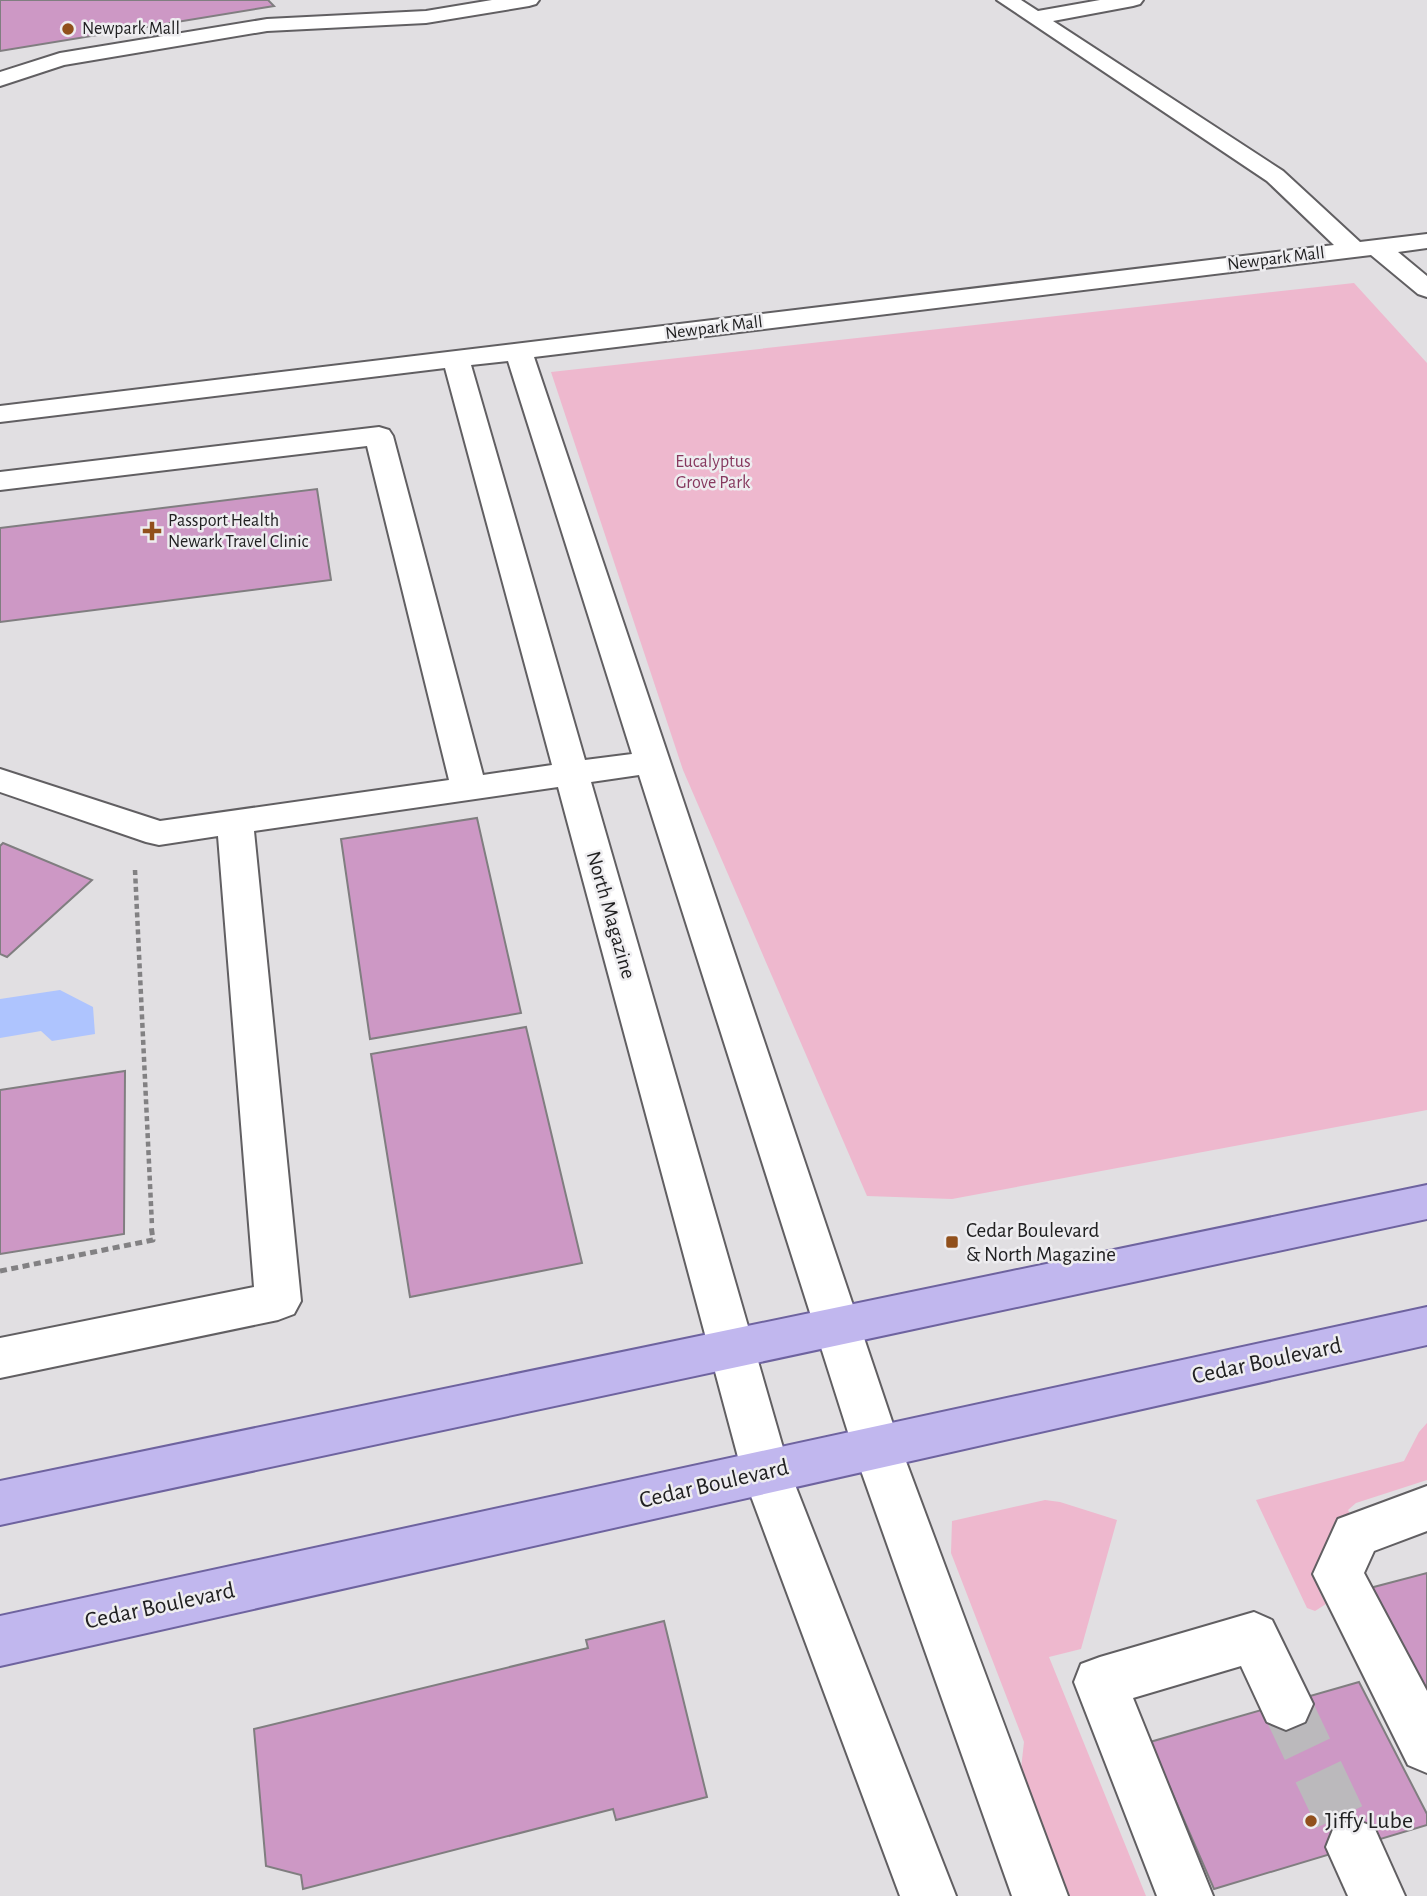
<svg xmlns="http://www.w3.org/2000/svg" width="1427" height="1896" font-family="'Alegreya Sans',sans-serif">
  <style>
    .green { fill: #eeb8ce }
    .water { fill: #aec4fe }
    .building { fill: #cd98c5; stroke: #807e80; stroke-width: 2 }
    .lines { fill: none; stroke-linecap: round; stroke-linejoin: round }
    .minor-tunnel { stroke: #bbb9bc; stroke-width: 50; stroke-dasharray: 50 25; stroke-linecap: butt }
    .minor-casing { stroke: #615f62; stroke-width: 4 }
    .major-casing { stroke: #6e639f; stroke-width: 4 }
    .path-far1 { stroke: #828183; stroke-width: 4.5; stroke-dasharray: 5 3.5; stroke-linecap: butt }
    .path { stroke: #828183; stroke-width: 5; stroke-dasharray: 7 4.5; stroke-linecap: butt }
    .minor { fill: #fff; fill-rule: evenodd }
    .major { fill: #c1b7ee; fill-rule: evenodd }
    .poi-dot { fill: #91501c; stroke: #eeedf0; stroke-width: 2.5 }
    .labels { text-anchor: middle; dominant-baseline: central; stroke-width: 5; stroke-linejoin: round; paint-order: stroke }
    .far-poi-label { font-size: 18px; fill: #212122; stroke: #eeedf0; text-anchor: start }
    .far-street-label { font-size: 18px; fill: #212122; stroke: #eeedf0 }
    .far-park-label { font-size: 18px; fill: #86385e; stroke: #eeedf0 }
    .street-label { font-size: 21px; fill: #212122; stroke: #eeedf0 }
    .poi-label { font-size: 21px; fill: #212122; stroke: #eeedf0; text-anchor: start }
    .near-street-label { font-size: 24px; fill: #212122; stroke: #eeedf0 }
    .near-poi-label { font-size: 24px; fill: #212122; stroke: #eeedf0; text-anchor: start }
  </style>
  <rect width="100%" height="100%" fill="#e1dfe2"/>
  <g class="green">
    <path d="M 1354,283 L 1427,363 L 1427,1110 L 952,1199 L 867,1196 L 683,770 L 551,372 Z"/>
    <path d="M 1427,1423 L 1427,1480 L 1356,1503 L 1348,1510 L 1356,1526 C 1325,1552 1301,1562 1326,1604 L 1315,1611 L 1307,1608 L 1256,1500 L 1404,1461 L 1419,1432 Z"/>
    <path d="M 1045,1500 L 1060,1502 L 1117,1520 L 1081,1649 L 1049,1657 L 1146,1896 L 1062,1896 L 1020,1778 L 1024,1742 L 951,1553 L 952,1521 Z"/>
  </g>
  <path class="water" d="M 60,990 L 93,1007 L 95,1034 L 52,1041 L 41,1031 L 0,1038 L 0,999 Z"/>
  <g class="building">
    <path d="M 0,0 L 268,0 L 274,6 L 0,51 Z"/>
    <path d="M 317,489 L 331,580 L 0,622 L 0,528 Z"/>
    <path d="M 477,818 L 521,1013 L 370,1039 L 341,839 Z"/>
    <path d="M 3,843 L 92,880 L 7,957 L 0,954 L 0,846 Z"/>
    <path d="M 526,1027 L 582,1263 L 410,1297 L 371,1054 Z"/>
    <path d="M 125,1071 L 124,1234 L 0,1254 L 0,1090 Z"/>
    <path d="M 1427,1573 L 1427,1698 L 1370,1588 Z"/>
    <path d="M 664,1621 L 707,1797 L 616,1820 L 613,1809 L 303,1889 L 301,1875 L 266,1866 L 254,1729 L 588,1648 L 586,1640 Z"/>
    <path d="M 1359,1682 L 1427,1814 L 1427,1825 L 1214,1889 L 1150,1742 Z"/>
  </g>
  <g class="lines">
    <path class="minor-tunnel" d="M 1286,1704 L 1354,1847"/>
    <defs>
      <g id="minor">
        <path d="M 492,0 L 539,0 L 536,4 L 529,6 L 426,23 L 267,31 L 64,65 L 0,86 L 0,72 L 60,53 L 267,19 L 426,11 Z"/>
        <path d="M 997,0 L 1021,0 L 1038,11 L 1100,0 L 1143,0 L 1140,4 L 1133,6 L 1053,21 L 1283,171 L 1360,242 L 1427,234 L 1427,248 L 1398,252 L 1427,276 L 1427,297 L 1418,294 L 1371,255 L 534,357 L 901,1448 L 1068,1896 L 1012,1896 L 853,1448 L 639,775 L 591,782 L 790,1472 L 956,1896 L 900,1896 L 742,1472 L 558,787 L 254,831 L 301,1301 L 294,1314 L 278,1320 L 0,1378 L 0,1338 L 254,1287 L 218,836 L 159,845 L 146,842 L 0,792 L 0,769 L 160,821 L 449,780 L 367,446 L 0,490 L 0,472 L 379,427 L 389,430 L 393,436 L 483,775 L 552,765 L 445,368 L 0,422 L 0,406 L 1334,245 L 1267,181 ZM 508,361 L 632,754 L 585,760 L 471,365 Z"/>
        <path d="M 1427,1486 L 1427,1531 L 1374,1551 L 1364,1573 L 1427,1691 L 1427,1773 L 1408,1765 L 1313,1574 L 1338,1519 Z"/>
        <path d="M 1254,1612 L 1272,1620 L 1313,1704 L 1305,1722 L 1286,1730 L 1267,1722 L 1241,1666 L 1133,1698 L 1213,1896 L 1157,1896 L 1074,1682 L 1081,1664 L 1100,1657 Z"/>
        <path d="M 1354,1819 L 1374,1827 L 1405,1896 L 1348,1896 L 1326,1847 L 1334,1827 Z"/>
      </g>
      <g id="major">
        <path d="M 1427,1185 L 1427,1219 L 0,1525 L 0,1481 Z"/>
        <path d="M 1427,1307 L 1427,1345 L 0,1666 L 0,1616 Z"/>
      </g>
    </defs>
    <use href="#minor" class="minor-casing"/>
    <use href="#major" class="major-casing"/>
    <path class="path-far1" d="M 135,870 L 152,1226"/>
    <path class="path" d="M 0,1271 L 153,1240 L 151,1225"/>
    <use href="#minor" class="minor"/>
    <use href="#major" class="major"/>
  </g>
  <g class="poi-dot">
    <circle cx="68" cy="29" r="7"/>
    <path d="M148.5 520.5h7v7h7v7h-7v7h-7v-7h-7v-7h7z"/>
    <rect x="945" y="1235" width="14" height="14" rx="3.5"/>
    <circle cx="1311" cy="1821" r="7"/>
  </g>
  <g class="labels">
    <g class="far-poi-label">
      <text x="82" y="29">Newpark Mall</text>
      <text x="168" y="521">Passport Health<tspan x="168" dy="21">Newark Travel Clinic</tspan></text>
    </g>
    <g class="far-street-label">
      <text transform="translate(1276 259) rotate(-7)">Newpark Mall</text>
      <text transform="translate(714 328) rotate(-7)">Newpark Mall</text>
    </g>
    <g class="far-park-label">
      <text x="713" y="462">Eucalyptus<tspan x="713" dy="21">Grove Park</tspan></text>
    </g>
    <g class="street-label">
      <text transform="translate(611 915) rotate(74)">North Magazine</text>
    </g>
    <g class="poi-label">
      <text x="966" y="1230">Cedar Boulevard<tspan x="966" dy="24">&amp; North Magazine</tspan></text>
    </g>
    <g class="near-street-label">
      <text transform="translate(1267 1361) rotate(-12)">Cedar Boulevard</text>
      <text transform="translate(714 1484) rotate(-13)">Cedar Boulevard</text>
      <text transform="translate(160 1606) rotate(-12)">Cedar Boulevard</text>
    </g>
    <g class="near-poi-label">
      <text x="1325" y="1821">Jiffy Lube</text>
    </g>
  </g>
</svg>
